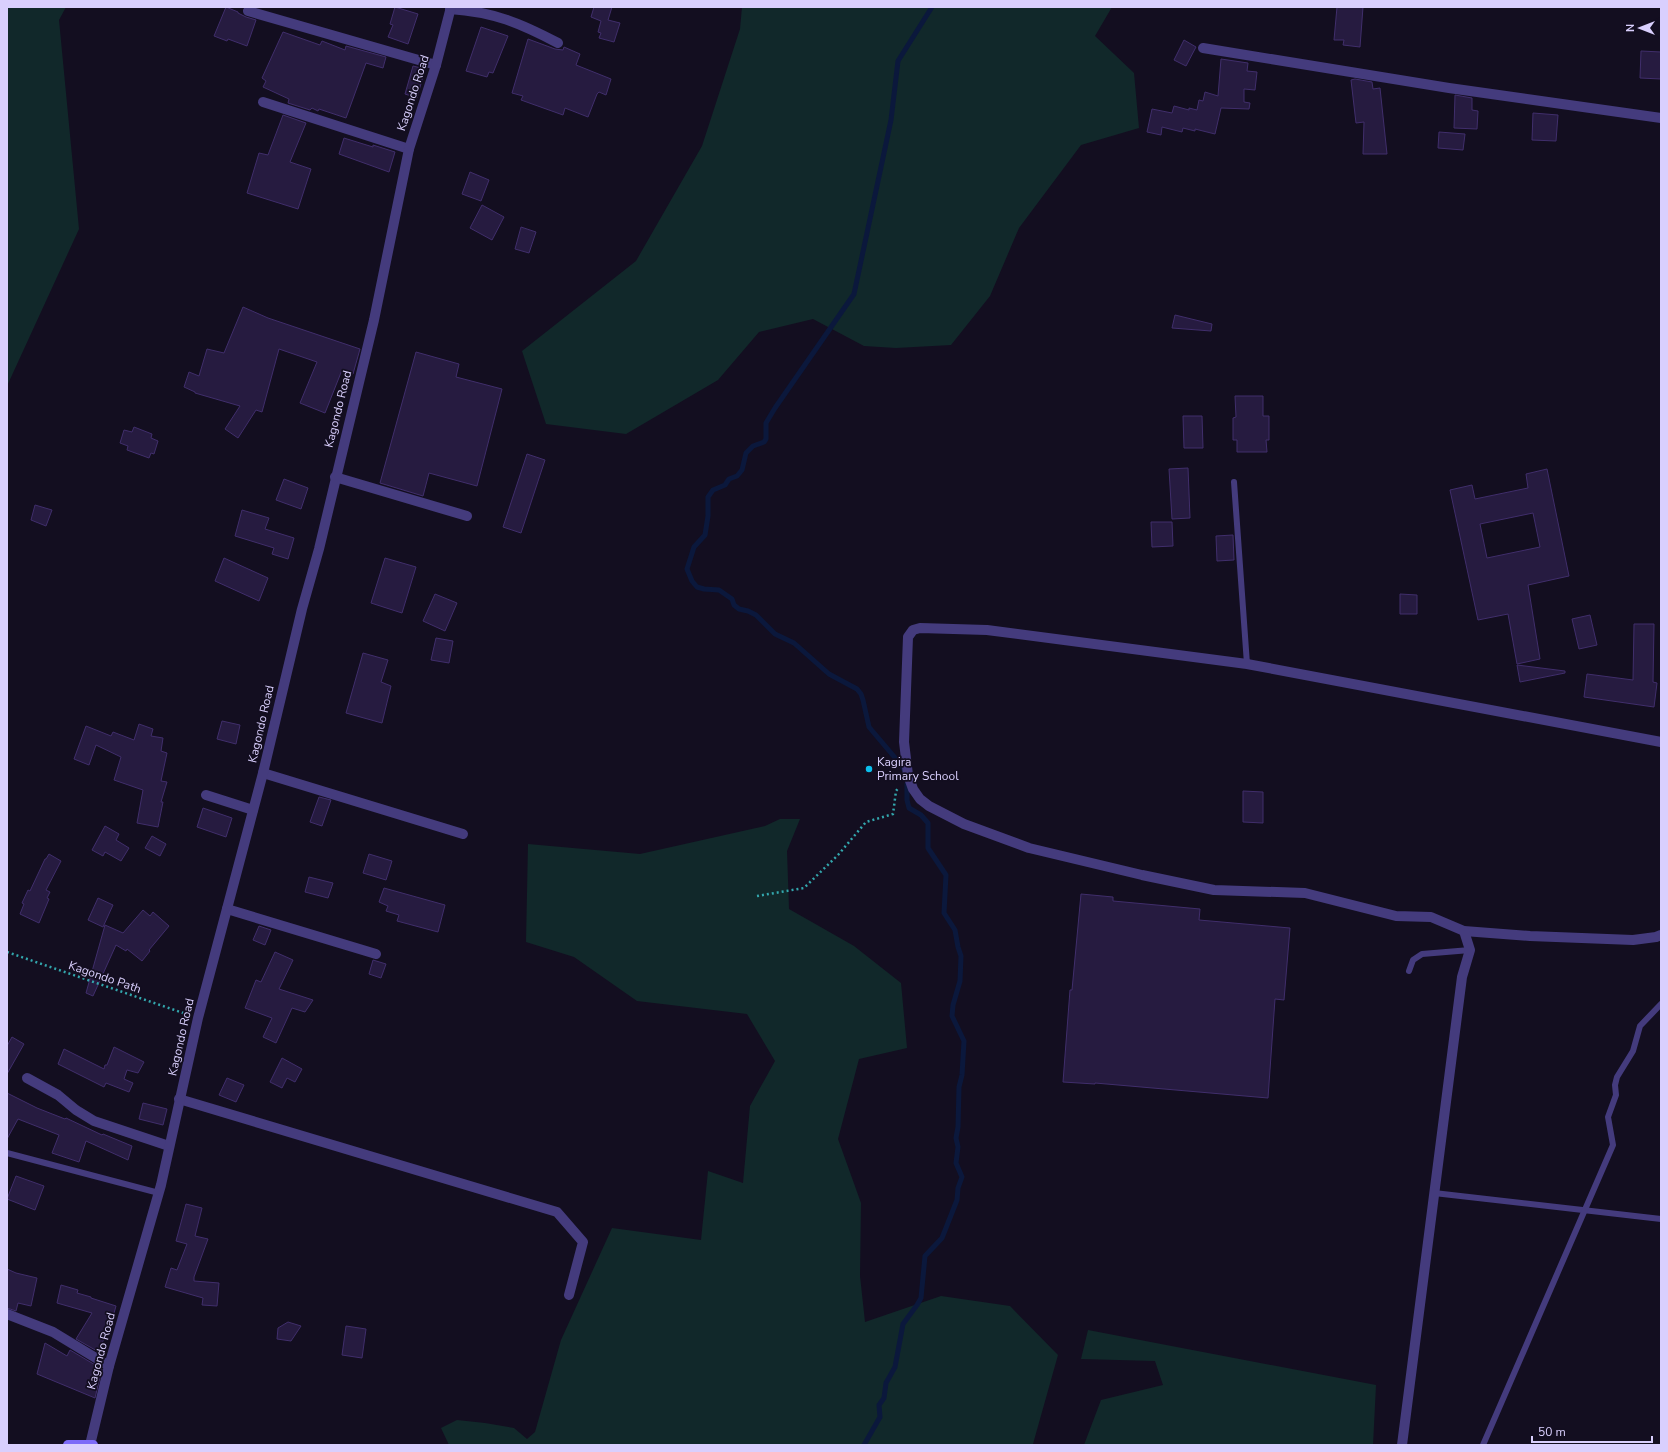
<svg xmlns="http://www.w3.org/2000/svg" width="1668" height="1452" font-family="'Nunito Sans',sans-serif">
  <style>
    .green { fill: #11282a }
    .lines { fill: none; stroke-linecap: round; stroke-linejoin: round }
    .stream { stroke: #0b183c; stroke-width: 5 }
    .building { fill: #261b40; stroke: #402e6b; fill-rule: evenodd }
    .path { stroke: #33a7ad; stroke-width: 2.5; stroke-dasharray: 2 3; stroke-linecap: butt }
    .service { stroke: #443b7d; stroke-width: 6 }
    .minor { stroke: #443b7d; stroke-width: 10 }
    .secondary { stroke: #7d6bf8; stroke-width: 10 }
    .poi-dot { fill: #0bbfed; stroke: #130e20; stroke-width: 1.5 }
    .labels { text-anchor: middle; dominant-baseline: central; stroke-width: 3.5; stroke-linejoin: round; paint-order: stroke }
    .street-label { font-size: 12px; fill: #d9cffd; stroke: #130e20 }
    .poi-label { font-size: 12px; fill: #d9cffd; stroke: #130e20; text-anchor: start }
  </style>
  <rect width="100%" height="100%" fill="#130e20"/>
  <g class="green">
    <path d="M 7,7 L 66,7 L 59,20 L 79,229 L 7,386 Z"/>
    <path d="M 742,7 L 1112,7 L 1095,36 L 1134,73 L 1139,128 L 1081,145 L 1019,228 L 990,296 L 951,345 L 896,348 L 864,346 L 813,319 L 759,332 L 718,380 L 626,434 L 546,424 L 522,351 L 636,261 L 702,146 L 740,29 Z"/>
    <path d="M 780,819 L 800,819 L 787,851 L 789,909 L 854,946 L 901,983 L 907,1048 L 859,1059 L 838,1139 L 861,1203 L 860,1276 L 865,1322 L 941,1296 L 1010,1306 L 1058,1355 L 1033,1444 L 449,1445 L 441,1428 L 457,1420 L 485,1423 L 514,1428 L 527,1439 L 535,1432 L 561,1340 L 612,1228 L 701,1240 L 708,1171 L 743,1183 L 750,1106 L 775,1061 L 747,1014 L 637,1001 L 574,957 L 526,942 L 528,844 L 640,854 L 765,826 Z"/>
    <path d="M 1088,1330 L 1376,1385 L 1373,1445 L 1084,1445 L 1101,1400 L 1163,1385 L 1155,1361 L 1081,1359 Z"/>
  </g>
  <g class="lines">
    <g class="stream">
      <path d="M 904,770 L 902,766 L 869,727 L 863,700 L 861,694 L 857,689 L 829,674 L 794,643 L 775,634 L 756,615 L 748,611 L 739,609 L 734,605 L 732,599 L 719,590 L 704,589 L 697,587 L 692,581 L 687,569 L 694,547 L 705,535 L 708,516 L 708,497 L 713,490 L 725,485 L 729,479 L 737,476 L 742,470 L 746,453 L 753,446 L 764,442 L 766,439 L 766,423 L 775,408 L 854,294 L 891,120 L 898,61 L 932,7"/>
      <path d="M 864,1445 L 880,1417 L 879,1405 L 884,1398 L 886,1383 L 895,1367 L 903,1324 L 917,1305 L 921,1298 L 925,1256 L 942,1238 L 957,1200 L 958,1188 L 962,1177 L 956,1163 L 958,1147 L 956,1138 L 958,1127 L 959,1087 L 962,1075 L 964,1041 L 952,1016 L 953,1005 L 960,981 L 961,956 L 958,947 L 955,930 L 944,913 L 946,875 L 928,848 L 928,823 L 921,815 L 909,808 L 907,800 L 907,784"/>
    </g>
  </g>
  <g class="building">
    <path d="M 226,7 L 238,12 L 238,13 L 246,17 L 256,20 L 247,46 L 228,39 L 227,41 L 214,36 Z"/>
    <path d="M 395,7 L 418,14 L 408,44 L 388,37 L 393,25 L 390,24 Z"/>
    <path d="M 594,7 L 612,7 L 608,20 L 620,23 L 614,42 L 599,38 L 601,33 L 598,32 L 601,21 L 591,17 Z"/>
    <path d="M 1337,7 L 1363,7 L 1360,47 L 1343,45 L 1344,40 L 1334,40 Z"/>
    <path d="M 481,27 L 508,36 L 493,73 L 489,72 L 487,77 L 466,71 Z"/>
    <path d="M 283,32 L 320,45 L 322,41 L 345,50 L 346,46 L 386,57 L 383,68 L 366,63 L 346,118 L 319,109 L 318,111 L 312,108 L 310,110 L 288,103 L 289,99 L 263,87 L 266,81 L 262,78 Z"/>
    <path d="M 528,39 L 555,49 L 563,50 L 564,47 L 580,54 L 576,65 L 611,79 L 606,95 L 599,92 L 597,94 L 588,117 L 565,108 L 563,115 L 521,100 L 523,96 L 512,93 Z"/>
    <path d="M 1184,40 L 1196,47 L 1186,66 L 1174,60 Z"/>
    <path d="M 1641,51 L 1661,52 L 1661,79 L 1640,78 Z"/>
    <path d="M 1221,59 L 1248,63 L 1247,71 L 1257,72 L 1255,90 L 1244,89 L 1244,102 L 1250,103 L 1249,109 L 1221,108 L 1215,134 L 1195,129 L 1195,131 L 1183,128 L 1182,132 L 1162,127 L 1161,135 L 1147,132 L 1152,109 L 1172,113 L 1174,106 L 1189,110 L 1189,108 L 1197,110 L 1199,100 L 1203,101 L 1205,92 L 1218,96 Z"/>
    <path d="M 413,66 L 425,69 L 417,98 L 405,94 Z"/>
    <path d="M 1355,79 L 1372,82 L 1373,89 L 1380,88 L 1387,154 L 1363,154 L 1364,122 L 1356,123 L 1351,80 Z"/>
    <path d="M 1455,95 L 1472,98 L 1472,110 L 1478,111 L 1477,129 L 1454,128 Z"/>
    <path d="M 1533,113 L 1558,115 L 1556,141 L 1532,140 Z"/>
    <path d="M 283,115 L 306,123 L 290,162 L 311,169 L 298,209 L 247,193 L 259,153 L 268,155 Z"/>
    <path d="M 1439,132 L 1465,134 L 1463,150 L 1438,148 Z"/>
    <path d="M 344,138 L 373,147 L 373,145 L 395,152 L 389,172 L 339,154 Z"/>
    <path d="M 470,172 L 489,180 L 481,201 L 462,194 Z"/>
    <path d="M 482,205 L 504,217 L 492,240 L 470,228 Z"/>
    <path d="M 521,227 L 536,232 L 529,253 L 515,249 Z"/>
    <path d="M 243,307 L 268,318 L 360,349 L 353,374 L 342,370 L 325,413 L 300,403 L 317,362 L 279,349 L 262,412 L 256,410 L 238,438 L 225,429 L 240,406 L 195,393 L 195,392 L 184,387 L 189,372 L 199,376 L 207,349 L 224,353 Z"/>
    <path d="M 1175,315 L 1212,324 L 1211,331 L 1172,328 Z"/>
    <path d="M 416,352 L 459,364 L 456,377 L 502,389 L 477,486 L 429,473 L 423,496 L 380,483 Z"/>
    <path d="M 1235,396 L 1263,396 L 1263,416 L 1269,416 L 1269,440 L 1266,440 L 1267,452 L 1237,452 L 1237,440 L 1233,440 L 1233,418 L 1236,417 Z"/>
    <path d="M 1183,416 L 1202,416 L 1203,448 L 1184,448 Z"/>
    <path d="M 134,427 L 152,434 L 151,438 L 158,441 L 154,454 L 151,453 L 149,458 L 127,450 L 128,446 L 120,443 L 124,430 L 132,432 Z"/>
    <path d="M 527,454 L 545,460 L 521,533 L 503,527 Z"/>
    <path d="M 1188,468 L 1190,518 L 1172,519 L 1169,469 Z"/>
    <path d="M 1547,469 L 1569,576 L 1528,585 L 1540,659 L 1517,664 L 1508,614 L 1478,620 L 1450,490 L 1472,485 L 1475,499 L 1528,488 L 1526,474 ZM 1533,513 L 1540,547 L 1487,558 L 1480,524 Z"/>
    <path d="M 284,479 L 308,488 L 301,509 L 276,500 Z"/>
    <path d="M 35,505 L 52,510 L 46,526 L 31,520 Z"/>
    <path d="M 242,510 L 269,518 L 265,529 L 294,538 L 288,559 L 272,554 L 274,548 L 235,536 Z"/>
    <path d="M 1151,522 L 1172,522 L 1173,546 L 1152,547 Z"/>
    <path d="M 1233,535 L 1234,560 L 1217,561 L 1216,536 Z"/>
    <path d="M 224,558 L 268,578 L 259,601 L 215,581 Z"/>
    <path d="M 385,558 L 416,567 L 402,613 L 371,603 Z"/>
    <path d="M 435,594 L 457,603 L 445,631 L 423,621 Z"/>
    <path d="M 1400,594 L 1417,595 L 1417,614 L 1400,614 Z"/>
    <path d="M 1590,615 L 1597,645 L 1579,649 L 1572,619 Z"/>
    <path d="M 1634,624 L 1654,624 L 1653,682 L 1657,683 L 1654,707 L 1584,697 L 1587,674 L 1633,680 Z"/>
    <path d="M 436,638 L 453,641 L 449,663 L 431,660 Z"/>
    <path d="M 363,653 L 388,660 L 381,682 L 391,686 L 382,723 L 346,713 Z"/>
    <path d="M 1517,665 L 1565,671 L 1565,673 L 1520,682 Z"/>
    <path d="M 222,721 L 240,725 L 236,744 L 217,739 Z"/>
    <path d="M 139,724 L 153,729 L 151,736 L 163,738 L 161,751 L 167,753 L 161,781 L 167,782 L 161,802 L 163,802 L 158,827 L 137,823 L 143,790 L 114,780 L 121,757 L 96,745 L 89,765 L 74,759 L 86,726 L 111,736 L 113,732 L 134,740 Z"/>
    <path d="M 1243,791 L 1263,792 L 1263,823 L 1243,822 Z"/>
    <path d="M 319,797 L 331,800 L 322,826 L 310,822 Z"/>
    <path d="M 203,808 L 232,818 L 226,837 L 197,827 Z"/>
    <path d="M 105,826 L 119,834 L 116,840 L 129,848 L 121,861 L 105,852 L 103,856 L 92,850 Z"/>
    <path d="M 152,836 L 166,844 L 160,856 L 145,848 Z"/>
    <path d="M 49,854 L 61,861 L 46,890 L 50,892 L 47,898 L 49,899 L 39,923 L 20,914 L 24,904 L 22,903 L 28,890 L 30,891 L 45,859 L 46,859 Z"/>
    <path d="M 369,854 L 392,861 L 386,880 L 363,873 Z"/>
    <path d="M 309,877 L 333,883 L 328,898 L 305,892 Z"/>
    <path d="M 384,888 L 445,905 L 438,932 L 397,921 L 399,915 L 386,911 L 388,906 L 379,902 Z"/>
    <path d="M 1081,894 L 1113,897 L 1113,901 L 1200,909 L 1199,920 L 1290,928 L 1284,1000 L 1275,999 L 1268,1098 L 1095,1083 L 1095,1084 L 1063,1082 L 1070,990 L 1072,990 Z"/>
    <path d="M 98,898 L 113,905 L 103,927 L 88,920 Z"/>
    <path d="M 143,910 L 150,916 L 153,912 L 169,926 L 149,950 L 150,951 L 142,961 L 127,949 L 126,951 L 116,945 L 93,996 L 86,993 L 105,925 L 123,933 Z"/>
    <path d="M 259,926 L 271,930 L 265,945 L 253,940 Z"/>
    <path d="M 275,952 L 293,960 L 279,989 L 313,1000 L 305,1012 L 292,1008 L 276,1043 L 263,1037 L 272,1018 L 245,1008 L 256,980 L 261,982 Z"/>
    <path d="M 373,960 L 386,964 L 381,978 L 369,974 Z"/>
    <path d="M 12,1037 L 24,1044 L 7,1074 L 7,1046 Z"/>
    <path d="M 114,1047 L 144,1062 L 138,1073 L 127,1070 L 124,1079 L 133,1083 L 129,1092 L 106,1083 L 104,1087 L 58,1064 L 64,1049 L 104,1069 L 105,1065 L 107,1065 Z"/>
    <path d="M 282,1058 L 302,1069 L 295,1082 L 287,1078 L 282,1088 L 270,1082 Z"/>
    <path d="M 227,1078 L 244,1085 L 236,1102 L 219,1095 Z"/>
    <path d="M 7,1093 L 37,1108 L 65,1119 L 66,1118 L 102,1135 L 103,1134 L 132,1146 L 128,1160 L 86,1141 L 79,1162 L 52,1153 L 59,1135 L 18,1119 L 7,1139 Z"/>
    <path d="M 143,1103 L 167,1109 L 163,1125 L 139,1119 Z"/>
    <path d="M 16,1176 L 44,1186 L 35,1210 L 7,1199 Z"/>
    <path d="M 186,1204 L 202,1208 L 195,1236 L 208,1239 L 194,1277 L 194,1281 L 219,1283 L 217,1306 L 202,1305 L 203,1298 L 165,1287 L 171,1268 L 177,1270 L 187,1244 L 176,1241 Z"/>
    <path d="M 7,1269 L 16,1273 L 37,1278 L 31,1306 L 18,1303 L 16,1311 L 7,1308 Z"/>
    <path d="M 61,1285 L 78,1290 L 77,1293 L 91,1297 L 91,1298 L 116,1306 L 109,1331 L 97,1351 L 76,1339 L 92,1313 L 57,1303 Z"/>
    <path d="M 288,1322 L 301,1326 L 291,1341 L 277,1339 L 278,1328 Z"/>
    <path d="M 346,1326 L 366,1329 L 362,1358 L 342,1355 Z"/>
    <path d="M 45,1343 L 67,1356 L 70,1350 L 102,1369 L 95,1398 L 37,1374 Z"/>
  </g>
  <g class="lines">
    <g class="path">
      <path d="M 757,896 L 804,888 L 838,855 L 866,822 L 893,814 L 896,791 L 899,787"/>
      <path d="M 7,952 L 186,1014"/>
    </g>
    <g class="service">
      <path d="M 1234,482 L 1247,664"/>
      <path d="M 1409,971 L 1413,960 L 1422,954 L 1470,950"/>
      <path d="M 7,1153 L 159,1193"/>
      <path d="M 1434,1193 L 1661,1219"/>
      <path d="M 1483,1445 L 1613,1145 L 1608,1117 L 1616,1095 L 1615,1085 L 1617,1077 L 1633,1051 L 1640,1026 L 1661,1004"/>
    </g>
    <g class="minor">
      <path d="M 450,9 C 494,12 520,23 558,43"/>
      <path d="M 248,11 L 436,65"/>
      <path d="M 1203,48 L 1449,88 L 1661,118"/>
      <path d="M 263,102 L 409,149"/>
      <path d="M 335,477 L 467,516"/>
      <path d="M 1661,742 L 1247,664 L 987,630 L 920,628 L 913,630 L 908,637 L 904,742 L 908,775 L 913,789 L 920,799 L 929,806 L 964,824 L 1029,848 L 1142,875 L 1214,890 L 1305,893 L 1396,916 L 1431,917 L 1464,931 L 1530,936 L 1633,940 L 1656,937 L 1661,935"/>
      <path d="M 263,773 L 463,834"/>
      <path d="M 206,795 L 253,810"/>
      <path d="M 227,909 L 376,954"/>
      <path d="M 27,1078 L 58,1095 L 76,1110 L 94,1121 L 169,1146"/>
      <path d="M 179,1099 L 557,1212 L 583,1242 L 569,1295"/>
      <path d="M 7,1314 L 53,1332 L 109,1366"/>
      <path d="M 90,1445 L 109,1366 L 161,1185 L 198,1018 L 263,773 L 302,609 L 319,549 L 374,320 L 409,149 L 436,65 L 451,7"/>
      <path d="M 1402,1445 L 1462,977 L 1470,950 L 1464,931"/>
    </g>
    <path class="secondary" d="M 68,1445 L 93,1445"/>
  </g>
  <circle class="poi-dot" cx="869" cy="769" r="4"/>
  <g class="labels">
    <g class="street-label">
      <text transform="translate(413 93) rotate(-72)">Kagondo Road</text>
      <text transform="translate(338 409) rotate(-76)">Kagondo Road</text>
      <text transform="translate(261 724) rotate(-77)">Kagondo Road</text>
      <text transform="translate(105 977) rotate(19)">Kagondo Path</text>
      <text transform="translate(181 1037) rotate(-77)">Kagondo Road</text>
      <text transform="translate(101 1351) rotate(-75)">Kagondo Road</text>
    </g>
    <g class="poi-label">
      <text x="877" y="762">Kagira<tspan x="877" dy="14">Primary School</tspan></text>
    </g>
  </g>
  <rect width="1668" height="1452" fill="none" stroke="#d9cffd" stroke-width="16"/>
  <g transform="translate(1640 28) rotate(270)" stroke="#130e20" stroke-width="3" paint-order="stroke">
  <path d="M0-3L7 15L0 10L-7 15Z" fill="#d9cffd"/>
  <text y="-6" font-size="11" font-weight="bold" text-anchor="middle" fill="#d9cffd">N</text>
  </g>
  <path d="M1532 1436v6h120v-6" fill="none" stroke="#d9cffd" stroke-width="2"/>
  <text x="1538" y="1436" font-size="12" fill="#d9cffd" stroke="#130e20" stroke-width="3" paint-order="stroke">50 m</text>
</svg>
